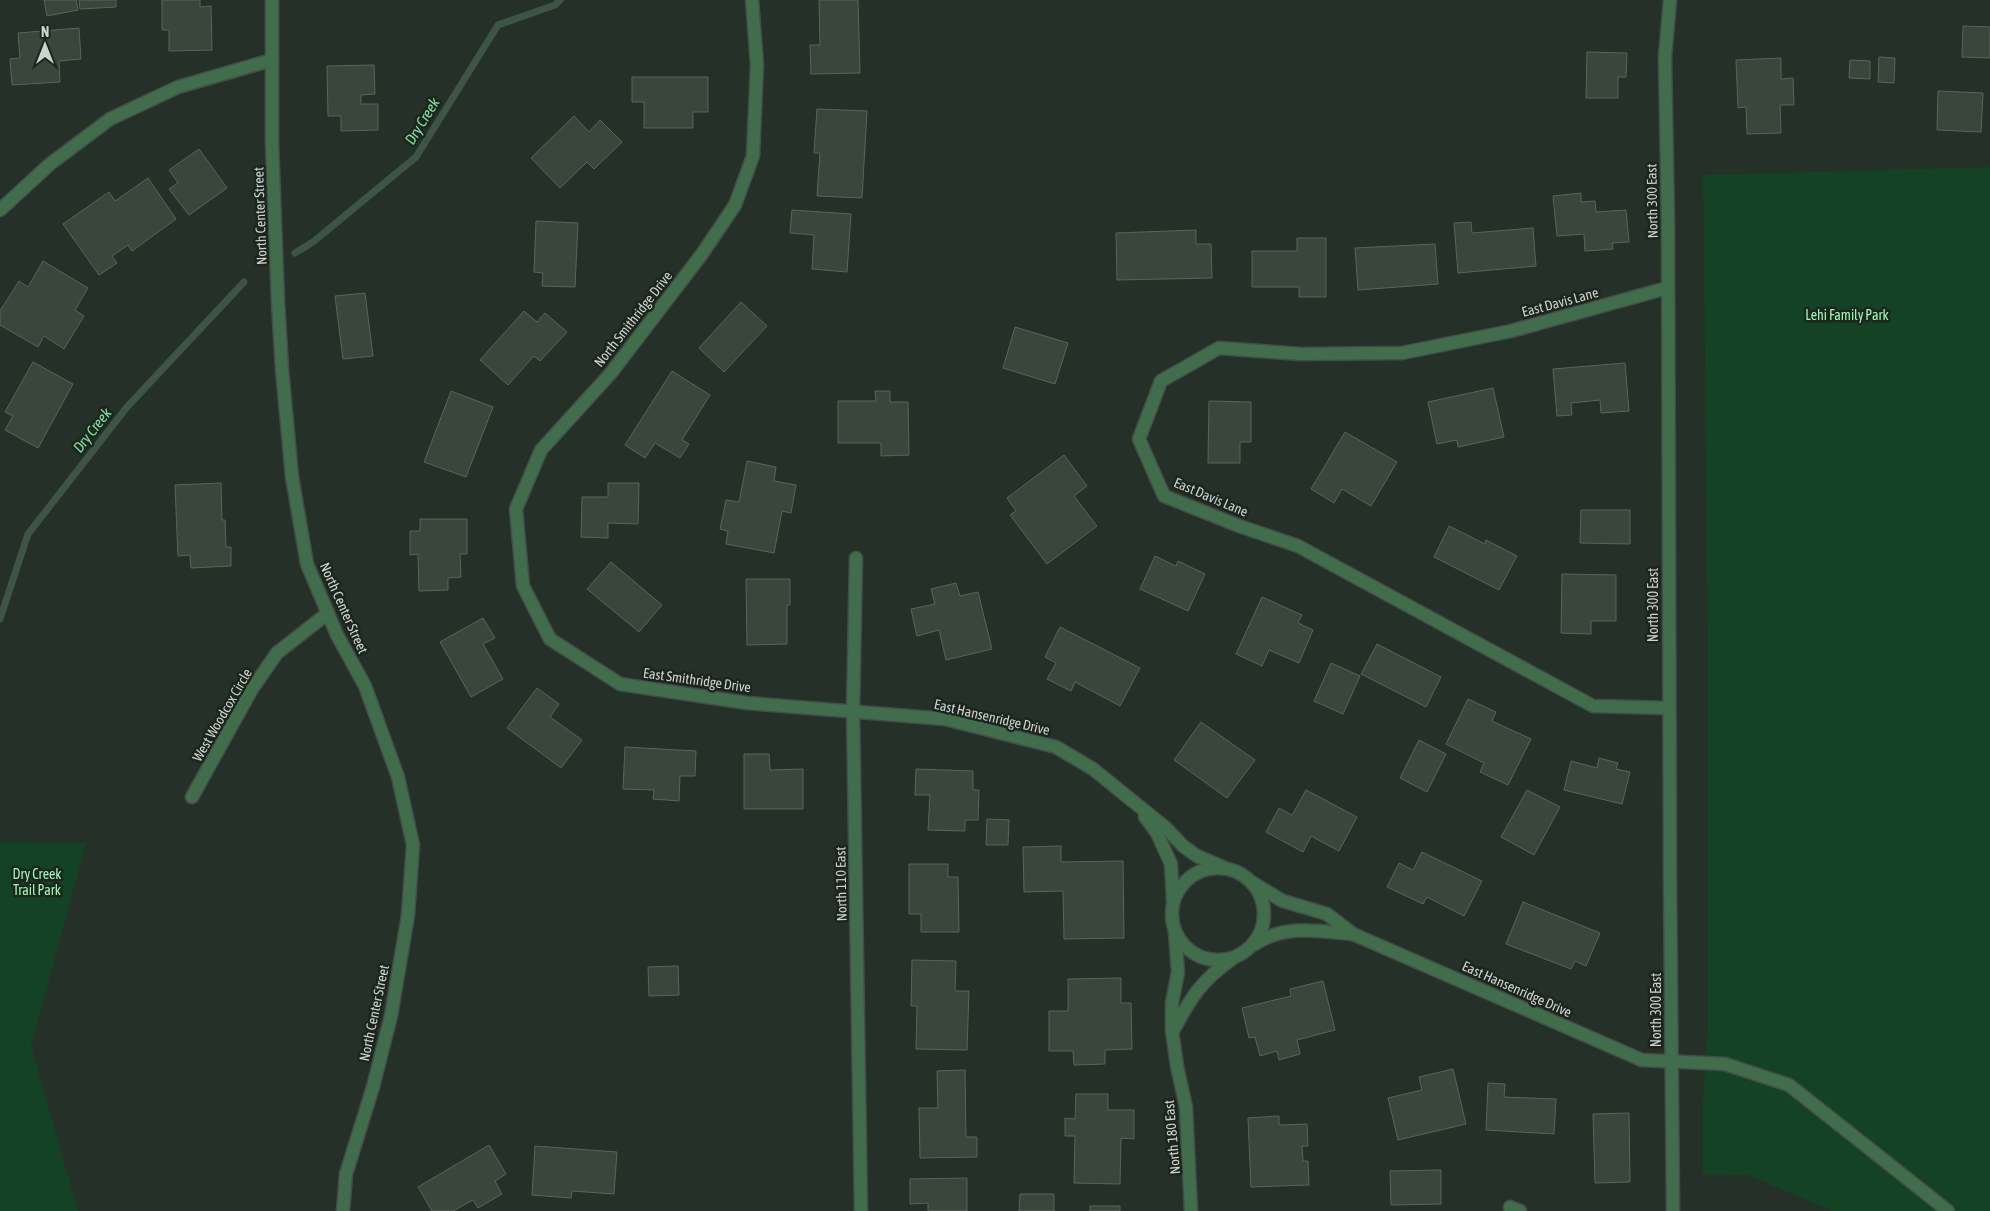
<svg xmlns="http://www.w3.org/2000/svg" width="1990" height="1211" font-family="'Asap Condensed',sans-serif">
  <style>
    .green { fill: #144225 }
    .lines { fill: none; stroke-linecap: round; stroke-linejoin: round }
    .stream { stroke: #3e5444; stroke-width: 7 }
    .building { fill: #3a453c; stroke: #59655b }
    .minor-casing { stroke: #434d46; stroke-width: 15 }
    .tertiary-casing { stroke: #434d46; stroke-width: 15 }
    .minor { stroke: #416d4d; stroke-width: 12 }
    .tertiary { stroke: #416d4d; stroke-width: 12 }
    .labels { text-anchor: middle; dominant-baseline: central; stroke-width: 5; stroke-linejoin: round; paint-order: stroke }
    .street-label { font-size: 14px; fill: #cdd3ce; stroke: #1c261e }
    .park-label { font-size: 14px; fill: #9cf8b6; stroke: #1c261e }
    .water-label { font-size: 15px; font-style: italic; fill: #85e0a0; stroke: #1c261e }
  </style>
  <rect width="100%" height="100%" fill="#253028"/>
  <g class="green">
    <path d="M 1990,167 L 1990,1211 L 1832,1211 L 1748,1175 L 1703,1174 L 1703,1099 L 1708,1028 L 1708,647 L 1703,175 Z"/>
    <path d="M 0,842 L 86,843 L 31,1046 L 78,1211 L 0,1211 Z"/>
  </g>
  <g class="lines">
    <g class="stream">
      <path d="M 295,253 L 313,242 L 416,157 L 498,25 L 555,5 L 560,0"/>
      <path d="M 0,619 L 28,534 L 127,407 L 244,282"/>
    </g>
  </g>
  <g class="building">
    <path d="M 44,0 L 76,0 L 78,10 L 47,16 Z"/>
    <path d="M 79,0 L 116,0 L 116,7 L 80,9 Z"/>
    <path d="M 162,0 L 200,0 L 200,7 L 211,6 L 212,50 L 169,51 L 169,30 L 162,30 Z"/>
    <path d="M 819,0 L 858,0 L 860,73 L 811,74 L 810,45 L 820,45 Z"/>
    <path d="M 1963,26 L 1990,27 L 1990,58 L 1962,57 Z"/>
    <path d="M 79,28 L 81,59 L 59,61 L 60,82 L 12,85 L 10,59 L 20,58 L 18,33 Z"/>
    <path d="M 1587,52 L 1627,53 L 1626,77 L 1618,77 L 1618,98 L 1586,98 Z"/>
    <path d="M 1879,57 L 1895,58 L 1894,83 L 1878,82 Z"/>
    <path d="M 1781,58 L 1781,79 L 1793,78 L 1794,105 L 1780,105 L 1781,133 L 1747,134 L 1746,107 L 1738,108 L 1736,60 Z"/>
    <path d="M 1850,60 L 1870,61 L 1870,79 L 1849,78 Z"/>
    <path d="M 374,65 L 375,94 L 361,95 L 361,104 L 378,104 L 378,130 L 341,131 L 341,116 L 328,116 L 327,66 Z"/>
    <path d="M 632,77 L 708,77 L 708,112 L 693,112 L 693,128 L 644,128 L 644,102 L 632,102 Z"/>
    <path d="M 1938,91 L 1983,93 L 1981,132 L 1937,130 Z"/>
    <path d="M 817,109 L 867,111 L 862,198 L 817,196 L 820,153 L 814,153 Z"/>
    <path d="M 574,116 L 589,132 L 600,120 L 622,142 L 594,169 L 587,162 L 560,188 L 531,158 Z"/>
    <path d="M 199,149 L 227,188 L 189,215 L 169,189 L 178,183 L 169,170 Z"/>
    <path d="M 148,178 L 176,219 L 132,251 L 128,245 L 112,256 L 117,263 L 99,275 L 63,224 L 109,192 L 115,201 Z"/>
    <path d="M 1581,193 L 1581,202 L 1595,201 L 1596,212 L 1626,210 L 1629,242 L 1612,243 L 1613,249 L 1585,251 L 1584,234 L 1557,236 L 1553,196 Z"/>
    <path d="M 792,210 L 851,214 L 847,272 L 812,269 L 814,235 L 790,233 Z"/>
    <path d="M 536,221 L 578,223 L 575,287 L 542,286 L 543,273 L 534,272 Z"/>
    <path d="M 1471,222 L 1472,233 L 1533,228 L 1536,266 L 1458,273 L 1454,223 Z"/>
    <path d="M 1196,230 L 1196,244 L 1211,244 L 1212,278 L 1117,280 L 1116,233 Z"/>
    <path d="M 1297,238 L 1326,238 L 1326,297 L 1299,297 L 1299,287 L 1252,287 L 1252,251 L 1297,251 Z"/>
    <path d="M 1435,244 L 1438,284 L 1358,290 L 1355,248 Z"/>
    <path d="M 43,261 L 88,288 L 75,310 L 84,316 L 64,349 L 44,336 L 38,347 L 0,325 L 0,311 L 19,281 L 28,287 Z"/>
    <path d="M 365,293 L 373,356 L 343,359 L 335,296 Z"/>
    <path d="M 741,302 L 767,326 L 724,372 L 699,348 Z"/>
    <path d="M 524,311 L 537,322 L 545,313 L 567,332 L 540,361 L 534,356 L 508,385 L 480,360 Z"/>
    <path d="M 1015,327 L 1068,343 L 1055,384 L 1003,368 Z"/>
    <path d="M 33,362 L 73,384 L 38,448 L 5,430 L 13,416 L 5,412 Z"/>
    <path d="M 1625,363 L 1629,411 L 1601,413 L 1600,400 L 1571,403 L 1572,415 L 1557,416 L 1553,369 Z"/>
    <path d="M 672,371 L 710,395 L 682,440 L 689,444 L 680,458 L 655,443 L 645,458 L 625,445 Z"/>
    <path d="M 1493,388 L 1504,437 L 1458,447 L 1457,440 L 1437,444 L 1428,402 Z"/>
    <path d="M 451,391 L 493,407 L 466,477 L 424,462 Z"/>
    <path d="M 875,391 L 890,391 L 890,402 L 908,402 L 909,455 L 881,456 L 881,443 L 838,443 L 838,401 L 876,401 Z"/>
    <path d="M 1209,401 L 1251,402 L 1251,442 L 1240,442 L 1240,463 L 1208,463 Z"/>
    <path d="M 1345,432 L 1397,462 L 1371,506 L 1342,489 L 1334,503 L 1311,489 Z"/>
    <path d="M 1064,455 L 1087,486 L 1074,496 L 1097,526 L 1047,564 L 1010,515 L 1016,511 L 1007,498 Z"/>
    <path d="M 747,461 L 776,467 L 774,481 L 796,485 L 791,513 L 782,511 L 774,553 L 726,544 L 728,531 L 720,529 L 726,500 L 739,502 Z"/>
    <path d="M 221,483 L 222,520 L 225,520 L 226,547 L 231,547 L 231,566 L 191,568 L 190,555 L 178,556 L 175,485 Z"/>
    <path d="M 608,483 L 639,483 L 638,524 L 608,523 L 608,538 L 581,537 L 582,497 L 608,497 Z"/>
    <path d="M 1581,510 L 1630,510 L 1630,544 L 1580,543 Z"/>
    <path d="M 420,519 L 467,519 L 467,554 L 460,554 L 461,577 L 448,578 L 448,590 L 419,591 L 418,554 L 410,555 L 410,531 L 420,531 Z"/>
    <path d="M 1449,526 L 1485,544 L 1486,540 L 1517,556 L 1499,590 L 1434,557 Z"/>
    <path d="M 1155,556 L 1176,566 L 1178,561 L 1205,574 L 1188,611 L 1140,589 Z"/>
    <path d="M 611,562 L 662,605 L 639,632 L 587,589 Z"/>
    <path d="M 1562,574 L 1616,575 L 1616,621 L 1591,621 L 1591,634 L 1561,633 Z"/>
    <path d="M 746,579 L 790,579 L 790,605 L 787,605 L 787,644 L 747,645 Z"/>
    <path d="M 956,583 L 960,596 L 978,592 L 992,649 L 946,660 L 939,630 L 917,636 L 911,609 L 935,604 L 931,589 Z"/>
    <path d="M 1262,597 L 1302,615 L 1298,623 L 1313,630 L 1299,663 L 1269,650 L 1262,666 L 1236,654 Z"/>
    <path d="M 483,618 L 495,638 L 483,644 L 503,679 L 471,697 L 440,642 Z"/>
    <path d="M 1060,627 L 1140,668 L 1120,706 L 1075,682 L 1071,691 L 1047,679 L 1056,663 L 1045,657 Z"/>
    <path d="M 1377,644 L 1441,677 L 1426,707 L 1361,674 Z"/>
    <path d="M 1331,663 L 1360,676 L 1343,714 L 1314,701 Z"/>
    <path d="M 537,688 L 559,704 L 550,717 L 582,740 L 561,768 L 507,728 Z"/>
    <path d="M 1468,699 L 1496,712 L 1492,721 L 1531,739 L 1508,785 L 1480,772 L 1484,763 L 1446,744 Z"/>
    <path d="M 1201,722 L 1255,760 L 1227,798 L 1174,760 Z"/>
    <path d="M 1419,740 L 1446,754 L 1427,792 L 1400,778 Z"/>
    <path d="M 625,747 L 696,751 L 695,776 L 680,776 L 679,801 L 653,799 L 654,790 L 623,789 Z"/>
    <path d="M 744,754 L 769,754 L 770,770 L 803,769 L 803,809 L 744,809 Z"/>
    <path d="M 1599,758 L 1618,763 L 1616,769 L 1630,772 L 1622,804 L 1564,790 L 1571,761 L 1597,768 Z"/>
    <path d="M 916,769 L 973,771 L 973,790 L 979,790 L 978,820 L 965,820 L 965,831 L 928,830 L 930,795 L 915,795 Z"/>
    <path d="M 1306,790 L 1357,817 L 1339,851 L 1311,836 L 1303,852 L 1266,832 L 1279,808 L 1292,815 Z"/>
    <path d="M 1527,790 L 1560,807 L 1534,855 L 1501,837 Z"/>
    <path d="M 987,819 L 1009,820 L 1008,845 L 986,845 Z"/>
    <path d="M 1061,846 L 1061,862 L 1123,861 L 1124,938 L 1064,939 L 1063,891 L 1024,892 L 1023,847 Z"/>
    <path d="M 1422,852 L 1482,881 L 1464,916 L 1427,897 L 1423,904 L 1387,887 L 1399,863 L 1413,870 Z"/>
    <path d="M 909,864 L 948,864 L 948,877 L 958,877 L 959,932 L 921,932 L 921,914 L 909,914 Z"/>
    <path d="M 1523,902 L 1600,933 L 1586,966 L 1575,961 L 1571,969 L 1506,944 Z"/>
    <path d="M 912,960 L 956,961 L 955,991 L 969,991 L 967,1050 L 916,1049 L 917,1006 L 911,1006 Z"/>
    <path d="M 678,966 L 679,995 L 649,996 L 648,967 Z"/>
    <path d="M 1121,978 L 1121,1003 L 1131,1003 L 1132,1049 L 1105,1050 L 1105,1064 L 1074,1065 L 1073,1051 L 1049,1051 L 1049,1011 L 1068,1011 L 1068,979 Z"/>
    <path d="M 1323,981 L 1335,1030 L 1297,1040 L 1300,1054 L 1279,1060 L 1277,1051 L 1260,1056 L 1255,1037 L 1249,1038 L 1242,1008 L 1291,996 L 1290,989 Z"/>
    <path d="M 1453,1069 L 1466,1124 L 1398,1140 L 1388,1098 L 1422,1090 L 1419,1077 Z"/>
    <path d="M 965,1070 L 966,1137 L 977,1137 L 977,1157 L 920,1158 L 919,1108 L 938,1108 L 937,1071 Z"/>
    <path d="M 1488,1083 L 1505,1084 L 1504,1097 L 1556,1099 L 1554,1134 L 1486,1130 Z"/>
    <path d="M 1076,1094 L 1108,1094 L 1108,1110 L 1134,1110 L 1134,1139 L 1121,1138 L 1120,1184 L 1074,1183 L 1075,1136 L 1065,1136 L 1065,1118 L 1075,1119 Z"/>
    <path d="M 1629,1113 L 1630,1182 L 1595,1183 L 1593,1114 Z"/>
    <path d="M 1279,1116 L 1279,1125 L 1307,1124 L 1308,1146 L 1302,1146 L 1303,1161 L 1308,1161 L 1309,1185 L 1251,1187 L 1248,1118 Z"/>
    <path d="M 489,1145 L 506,1174 L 495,1181 L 502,1194 L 478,1208 L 473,1200 L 453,1211 L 432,1211 L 418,1187 Z"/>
    <path d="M 535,1146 L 617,1152 L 614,1194 L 572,1191 L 571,1198 L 532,1195 Z"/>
    <path d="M 1441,1170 L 1441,1204 L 1391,1205 L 1390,1171 Z"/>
    <path d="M 967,1178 L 967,1211 L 928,1211 L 928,1203 L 910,1204 L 910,1179 Z"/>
    <path d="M 1020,1194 L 1054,1194 L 1054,1211 L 1019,1211 Z"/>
    <rect x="1090" y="1206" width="30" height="5"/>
  </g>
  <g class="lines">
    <defs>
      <g id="minor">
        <path d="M 752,0 L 757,65 L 753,156 L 735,205 L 702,254 L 611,373 L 541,450 L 516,509 L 523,586 L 550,639 L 620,684 L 747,703 L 945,719 L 1056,747 L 1093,769 L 1166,828 L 1183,846 L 1197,856 L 1225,868"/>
        <path d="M 1670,0 L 1665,57 L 1668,223 L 1670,881 L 1673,1211"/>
        <path d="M 0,210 L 50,164 L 110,119 L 178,87 L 272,60"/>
        <path d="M 1667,288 L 1511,331 L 1402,353 L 1301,354 L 1219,348 L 1161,381 L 1139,439 L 1164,496 L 1239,526 L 1298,546 L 1593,706 L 1669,708"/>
        <path d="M 856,558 L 853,710 L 861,1211"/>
        <path d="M 192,797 L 252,689 L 277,653 L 328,613"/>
        <path d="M 1145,817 L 1157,833 L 1171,864 L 1173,900"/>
        <circle cx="1218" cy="914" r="46"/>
        <path d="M 1251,882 L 1283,901 L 1327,914 L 1353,934 L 1642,1060 L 1725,1064 L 1789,1085 L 1948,1211"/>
        <path d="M 1175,933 L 1178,972 L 1172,1003 L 1172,1031 L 1177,1066 L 1186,1107 L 1191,1211"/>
        <path d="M 1255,944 C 1285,924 1318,931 1352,934"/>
        <path d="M 1174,1029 C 1192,996 1201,981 1232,959"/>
        <path d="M 1510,1207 L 1520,1211"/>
      </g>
      <path id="tertiary" d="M 272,0 L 272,143 L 278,302 L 282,369 L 292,477 L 307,564 L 337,635 L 365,686 L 398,777 L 413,845 L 408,915 L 391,1016 L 373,1087 L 346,1174 L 343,1211"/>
    </defs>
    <use href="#minor" class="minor-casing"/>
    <use href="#tertiary" class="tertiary-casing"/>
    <use href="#minor" class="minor"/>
    <use href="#tertiary" class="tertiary"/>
  </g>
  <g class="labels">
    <g class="street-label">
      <text transform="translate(1652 201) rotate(-91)">North 300 East</text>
      <text transform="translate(260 216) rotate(-92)">North Center Street</text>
      <text transform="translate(1560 302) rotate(-15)">East Davis Lane</text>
      <text transform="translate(633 319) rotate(-52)">North Smithridge Drive</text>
      <text transform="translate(1211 497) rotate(23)">East Davis Lane</text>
      <text transform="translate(1653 605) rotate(-90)">North 300 East</text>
      <text transform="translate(344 608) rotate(66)">North Center Street</text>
      <text transform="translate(697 680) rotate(8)">East Smithridge Drive</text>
      <text transform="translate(222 715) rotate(-60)">West Woodcox Circle</text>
      <text transform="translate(992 717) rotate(13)">East Hansenridge Drive</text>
      <text transform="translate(841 884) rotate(-91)">North 110 East</text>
      <text transform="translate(1517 989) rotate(24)">East Hansenridge Drive</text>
      <text transform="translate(1656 1010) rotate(-90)">North 300 East</text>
      <text transform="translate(374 1013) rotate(-78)">North Center Street</text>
      <text transform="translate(1172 1137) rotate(-95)">North 180 East</text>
    </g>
    <g class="park-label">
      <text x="1847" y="315">Lehi Family Park</text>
      <text x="37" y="874">Dry Creek<tspan x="37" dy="16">Trail Park</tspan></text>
    </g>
    <g class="water-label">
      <text transform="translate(422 121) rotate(-58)">Dry Creek</text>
      <text transform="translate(92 430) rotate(-52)">Dry Creek</text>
    </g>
  </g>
  <g transform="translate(45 45)" stroke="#1c261e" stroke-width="4" paint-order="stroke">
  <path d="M0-4L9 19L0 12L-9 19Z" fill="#cdd3ce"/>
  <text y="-8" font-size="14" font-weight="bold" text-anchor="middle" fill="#cdd3ce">N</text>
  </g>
</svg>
